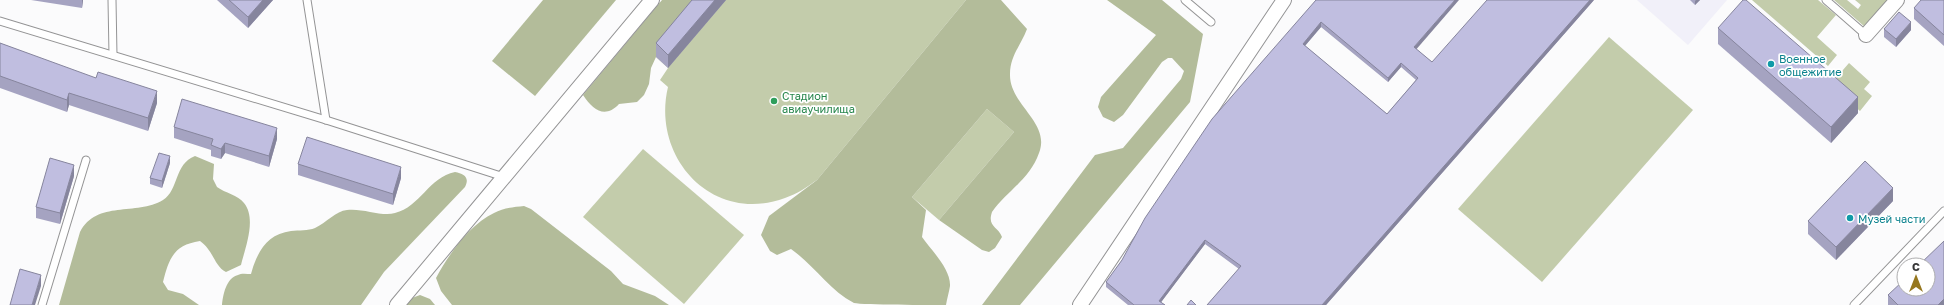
<svg xmlns="http://www.w3.org/2000/svg" width="1944" height="305" font-family="'Golos Text',sans-serif">
  <style>
    .built { fill: #f1f0f9 }
    .green { fill: #c3ccab }
    .forest { fill: #b3bc9a }
    .lines { fill: none; stroke-linecap: round; stroke-linejoin: round }
    .service-casing { stroke: #949495; stroke-width: 9 }
    .minor-casing { stroke: #949495; stroke-width: 16 }
    .service { stroke: #fff; stroke-width: 7 }
    .minor { stroke: #fff; stroke-width: 14 }
    .wall { fill: #a5a3c1; fill-rule: evenodd }
    .shaded-wall { fill: #86859d }
    .building { fill: #c0bee0; stroke: #86859d; fill-rule: evenodd }
    .culture-dot { fill: #0f9aa8; stroke: #fff; stroke-width: 1.5 }
    .leisure-dot { fill: #2e9e5b; stroke: #fff; stroke-width: 1.5 }
    .labels { text-anchor: middle; dominant-baseline: central; stroke-width: 3.5; stroke-linejoin: round; paint-order: stroke }
    .culture-label { font-size: 11px; fill: #0d838f; stroke: #fff; text-anchor: start }
    .leisure-label { font-size: 11px; fill: #27864d; stroke: #fff; text-anchor: start }
  </style>
  <rect width="100%" height="100%" fill="#fbfbfc"/>
  <path class="built" d="M 1637,0 L 1727,0 L 1688,45 Z"/>
  <g class="green">
    <path d="M 703,0 L 966,0 L 817,180 C 807,187 797,194 785,198 C 713,225 651,158 668,87 L 660,80 L 668,68 L 656,57 Z"/>
    <path d="M 1752,0 L 1818,0 L 1836,15 L 1817,37 L 1837,55 L 1828,66 Z"/>
    <path d="M 1834,0 L 1847,0 L 1858,9 L 1861,5 L 1855,0 L 1889,0 L 1865,27 Z"/>
    <path d="M 1609,37 L 1693,110 L 1542,282 L 1458,209 Z"/>
    <path d="M 1849,63 L 1870,82 L 1864,89 L 1872,96 L 1860,111 L 1830,85 Z"/>
    <path d="M 987,109 L 1014,132 L 939,220 L 912,197 Z"/>
    <path d="M 643,149 L 744,235 L 684,304 L 583,217 Z"/>
  </g>
  <g class="forest">
    <path d="M 543,0 L 616,0 L 535,96 L 492,61 Z"/>
    <path d="M 662,0 L 703,0 L 656,57 L 651,68 L 649,84 L 644,95 L 637,102 L 619,104 C 605,119 593,110 583,95 Z"/>
    <path d="M 966,0 L 1001,0 L 1027,29 C 1021,45 1010,56 1010,74 C 1009,105 1051,122 1039,153 C 1030,179 1007,191 992,212 C 987,227 998,226 1002,237 L 995,248 L 989,252 L 982,250 L 939,220 L 1014,132 L 987,109 L 912,197 L 926,210 L 922,237 C 931,250 951,269 950,286 C 949,292 947,299 946,305 C 931,305 863,305 854,303 C 829,290 814,265 791,249 L 777,255 L 770,251 L 761,235 L 769,216 L 817,180 Z"/>
    <path d="M 1107,0 L 1162,0 L 1203,34 L 1190,102 L 1020,305 L 982,305 L 1095,155 L 1123,148 L 1181,79 L 1184,71 L 1172,58 L 1168,58 L 1162,62 L 1123,115 L 1114,122 L 1103,117 L 1098,107 L 1101,97 L 1156,35 Z"/>
    <path d="M 195,156 L 214,164 L 213,179 L 217,187 C 225,193 238,195 244,203 C 257,219 245,248 241,265 L 226,272 C 214,266 214,251 200,241 C 174,245 169,258 163,282 L 168,290 L 183,294 L 199,305 L 59,305 L 80,232 C 97,200 136,216 163,200 C 179,190 174,164 195,156 Z"/>
    <path d="M 455,172 C 464,174 470,177 465,187 L 384,272 L 361,305 L 222,305 C 223,295 226,278 238,275 C 241,273 247,274 251,274 C 257,252 267,234 291,231 C 299,230 308,231 315,228 C 326,223 336,211 347,210 C 363,208 382,217 395,213 C 420,207 429,177 455,172 Z"/>
    <path d="M 524,206 L 531,209 L 611,271 L 623,284 L 655,296 L 669,305 L 452,305 L 441,291 L 436,278 C 449,254 469,225 494,213 C 503,208 514,207 524,206 Z"/>
    <path d="M 420,295 L 430,299 L 435,305 L 402,305 L 412,298 Z"/>
  </g>
  <g class="lines">
    <defs>
      <g id="service">
        <path d="M 112,0 L 113,55"/>
        <path d="M 307,0 L 326,120"/>
        <path d="M 1185,0 L 1211,22"/>
        <path d="M 1826,0 L 1866,35"/>
        <path d="M 0,21 L 326,120 L 504,177"/>
        <path d="M 42,305 L 86,160"/>
        <path d="M 1854,305 L 1944,211"/>
      </g>
      <g id="minor">
        <path d="M 1866,35 L 1897,0"/>
        <path d="M 397,305 L 652,0"/>
        <path d="M 1080,305 L 1284,0"/>
      </g>
    </defs>
    <use href="#service" class="service-casing"/>
    <use href="#minor" class="minor-casing"/>
    <use href="#service" class="service"/>
    <use href="#minor" class="minor"/>
  </g>
  <g class="wall">
    <path d="M 31,0 L 83,0 L 82,8 Z"/>
    <path d="M 217,0 L 273,0 L 248,28 Z"/>
    <path d="M 692,0 L 726,0 L 668,68 L 656,57 L 656,43 Z"/>
    <path d="M 1316,0 L 1416,49 L 1432,62 L 1594,0 L 1326,305 L 1207,305 L 1239,269 L 1205,244 L 1161,302 L 1165,305 L 1128,305 L 1106,287 L 1106,282 ZM 1321,27 L 1388,82 L 1401,67 L 1416,80 L 1387,114 L 1305,46 Z"/>
    <path d="M 1690,0 L 1700,0 L 1695,5 Z"/>
    <path d="M 1944,0 L 1944,46 L 1914,19 L 1914,8 Z"/>
    <path d="M 1718,28 L 1858,113 L 1831,143 L 1718,44 Z"/>
    <path d="M 1884,29 L 1911,30 L 1896,47 L 1884,37 Z"/>
    <path d="M 0,43 L 157,103 L 148,131 L 69,105 L 67,112 L 0,88 Z"/>
    <path d="M 174,127 L 277,139 L 269,167 L 225,153 L 221,159 L 211,156 L 211,150 L 174,138 Z"/>
    <path d="M 170,163 L 162,188 L 150,184 L 150,178 Z"/>
    <path d="M 298,164 L 401,178 L 393,205 L 298,175 Z"/>
    <path d="M 74,176 L 60,224 L 36,218 L 36,207 Z"/>
    <path d="M 1893,201 L 1836,260 L 1808,234 L 1808,221 Z"/>
    <path d="M 1888,295 L 1944,305 L 1888,305 Z"/>
  </g>
  <g class="shaded-wall">
    <path d="M 82,0 L 83,0 L 82,8 Z"/>
    <path d="M 263,0 L 273,0 L 248,28 L 248,17 Z"/>
    <path d="M 715,0 L 726,0 L 668,68 L 668,55 Z"/>
    <path d="M 1455,0 L 1459,0 L 1414,52 L 1414,47 Z"/>
    <path d="M 1590,0 L 1594,0 L 1326,305 L 1322,305 Z"/>
    <path d="M 1696,0 L 1700,0 L 1695,5 L 1695,1 Z"/>
    <path d="M 1321,22 L 1321,27 L 1303,48 L 1303,44 Z"/>
    <path d="M 1911,22 L 1911,30 L 1896,47 L 1896,39 Z"/>
    <path d="M 1401,63 L 1401,67 L 1388,82 L 1388,78 Z"/>
    <path d="M 157,91 L 157,103 L 148,131 L 148,118 Z"/>
    <path d="M 69,93 L 69,105 L 67,112 L 67,100 Z"/>
    <path d="M 1858,97 L 1858,113 L 1831,143 L 1831,127 Z"/>
    <path d="M 277,128 L 277,139 L 269,167 L 269,156 Z"/>
    <path d="M 225,143 L 225,153 L 221,159 L 221,149 Z"/>
    <path d="M 170,156 L 170,163 L 162,188 L 162,181 Z"/>
    <path d="M 74,165 L 74,176 L 60,224 L 60,213 Z"/>
    <path d="M 401,167 L 401,178 L 393,205 L 393,194 Z"/>
    <path d="M 1893,188 L 1893,201 L 1836,260 L 1836,247 Z"/>
    <path d="M 1205,240 L 1205,244 L 1159,305 L 1159,301 Z"/>
    <path d="M 41,275 L 41,286 L 35,305 L 32,305 Z"/>
    <path d="M 1944,299 L 1944,305 L 1938,305 Z"/>
  </g>
  <g class="building">
    <path d="M 229,0 L 263,0 L 248,17 Z"/>
    <path d="M 692,0 L 715,0 L 668,55 L 656,43 Z"/>
    <path d="M 1316,0 L 1455,0 L 1414,47 L 1432,62 L 1487,0 L 1590,0 L 1322,305 L 1207,305 L 1241,266 L 1205,240 L 1159,301 L 1165,305 L 1134,305 L 1106,282 L 1122,260 L 1145,218 L 1212,119 ZM 1321,22 L 1388,78 L 1401,63 L 1418,78 L 1387,114 L 1303,44 Z"/>
    <path d="M 1743,0 L 1746,0 L 1858,97 L 1831,127 L 1718,28 Z"/>
    <path d="M 1921,0 L 1944,0 L 1944,35 L 1914,8 Z"/>
    <path d="M 1899,12 L 1911,22 L 1896,39 L 1884,29 Z"/>
    <path d="M 0,43 L 96,78 L 98,72 L 157,91 L 148,118 L 69,93 L 67,100 L 0,76 Z"/>
    <path d="M 182,99 L 277,128 L 269,156 L 225,143 L 221,149 L 211,145 L 213,139 L 174,127 Z"/>
    <path d="M 307,137 L 401,167 L 393,194 L 298,164 Z"/>
    <path d="M 159,153 L 170,156 L 162,181 L 150,178 Z"/>
    <path d="M 50,158 L 74,165 L 60,213 L 36,207 Z"/>
    <path d="M 1865,161 L 1893,188 L 1836,247 L 1808,221 Z"/>
    <path d="M 1944,241 L 1944,299 L 1938,305 L 1898,305 L 1888,295 L 1904,280 L 1904,289 L 1928,289 L 1928,265 L 1919,265 Z"/>
    <path d="M 20,269 L 41,275 L 32,305 L 10,305 Z"/>
    <path d="M 1191,300 L 1196,305 L 1187,305 Z"/>
  </g>
  <g class="culture-dot">
    <circle cx="1771" cy="64" r="4"/>
    <circle cx="1850" cy="218" r="4"/>
  </g>
  <circle class="leisure-dot" cx="774" cy="101" r="4"/>
  <g class="labels">
    <g class="culture-label">
      <text x="1779" y="58">Военное<tspan x="1779" dy="13">общежитие</tspan></text>
      <text x="1858" y="218">Музей части</text>
    </g>
    <g class="leisure-label">
      <text x="782" y="95">Стадион<tspan x="782" dy="13">авиаучилища</tspan></text>
    </g>
  </g>
  <g transform="translate(1916 277)"><circle r="19" fill="#ffffff" stroke="#aeaeaf"/>
  <path d="M0-3L7 15L0 10L-7 15Z" fill="#96771f"/>
  <text y="-6" font-size="11" font-weight="bold" text-anchor="middle" fill="#353536">С</text>
  </g>
</svg>
